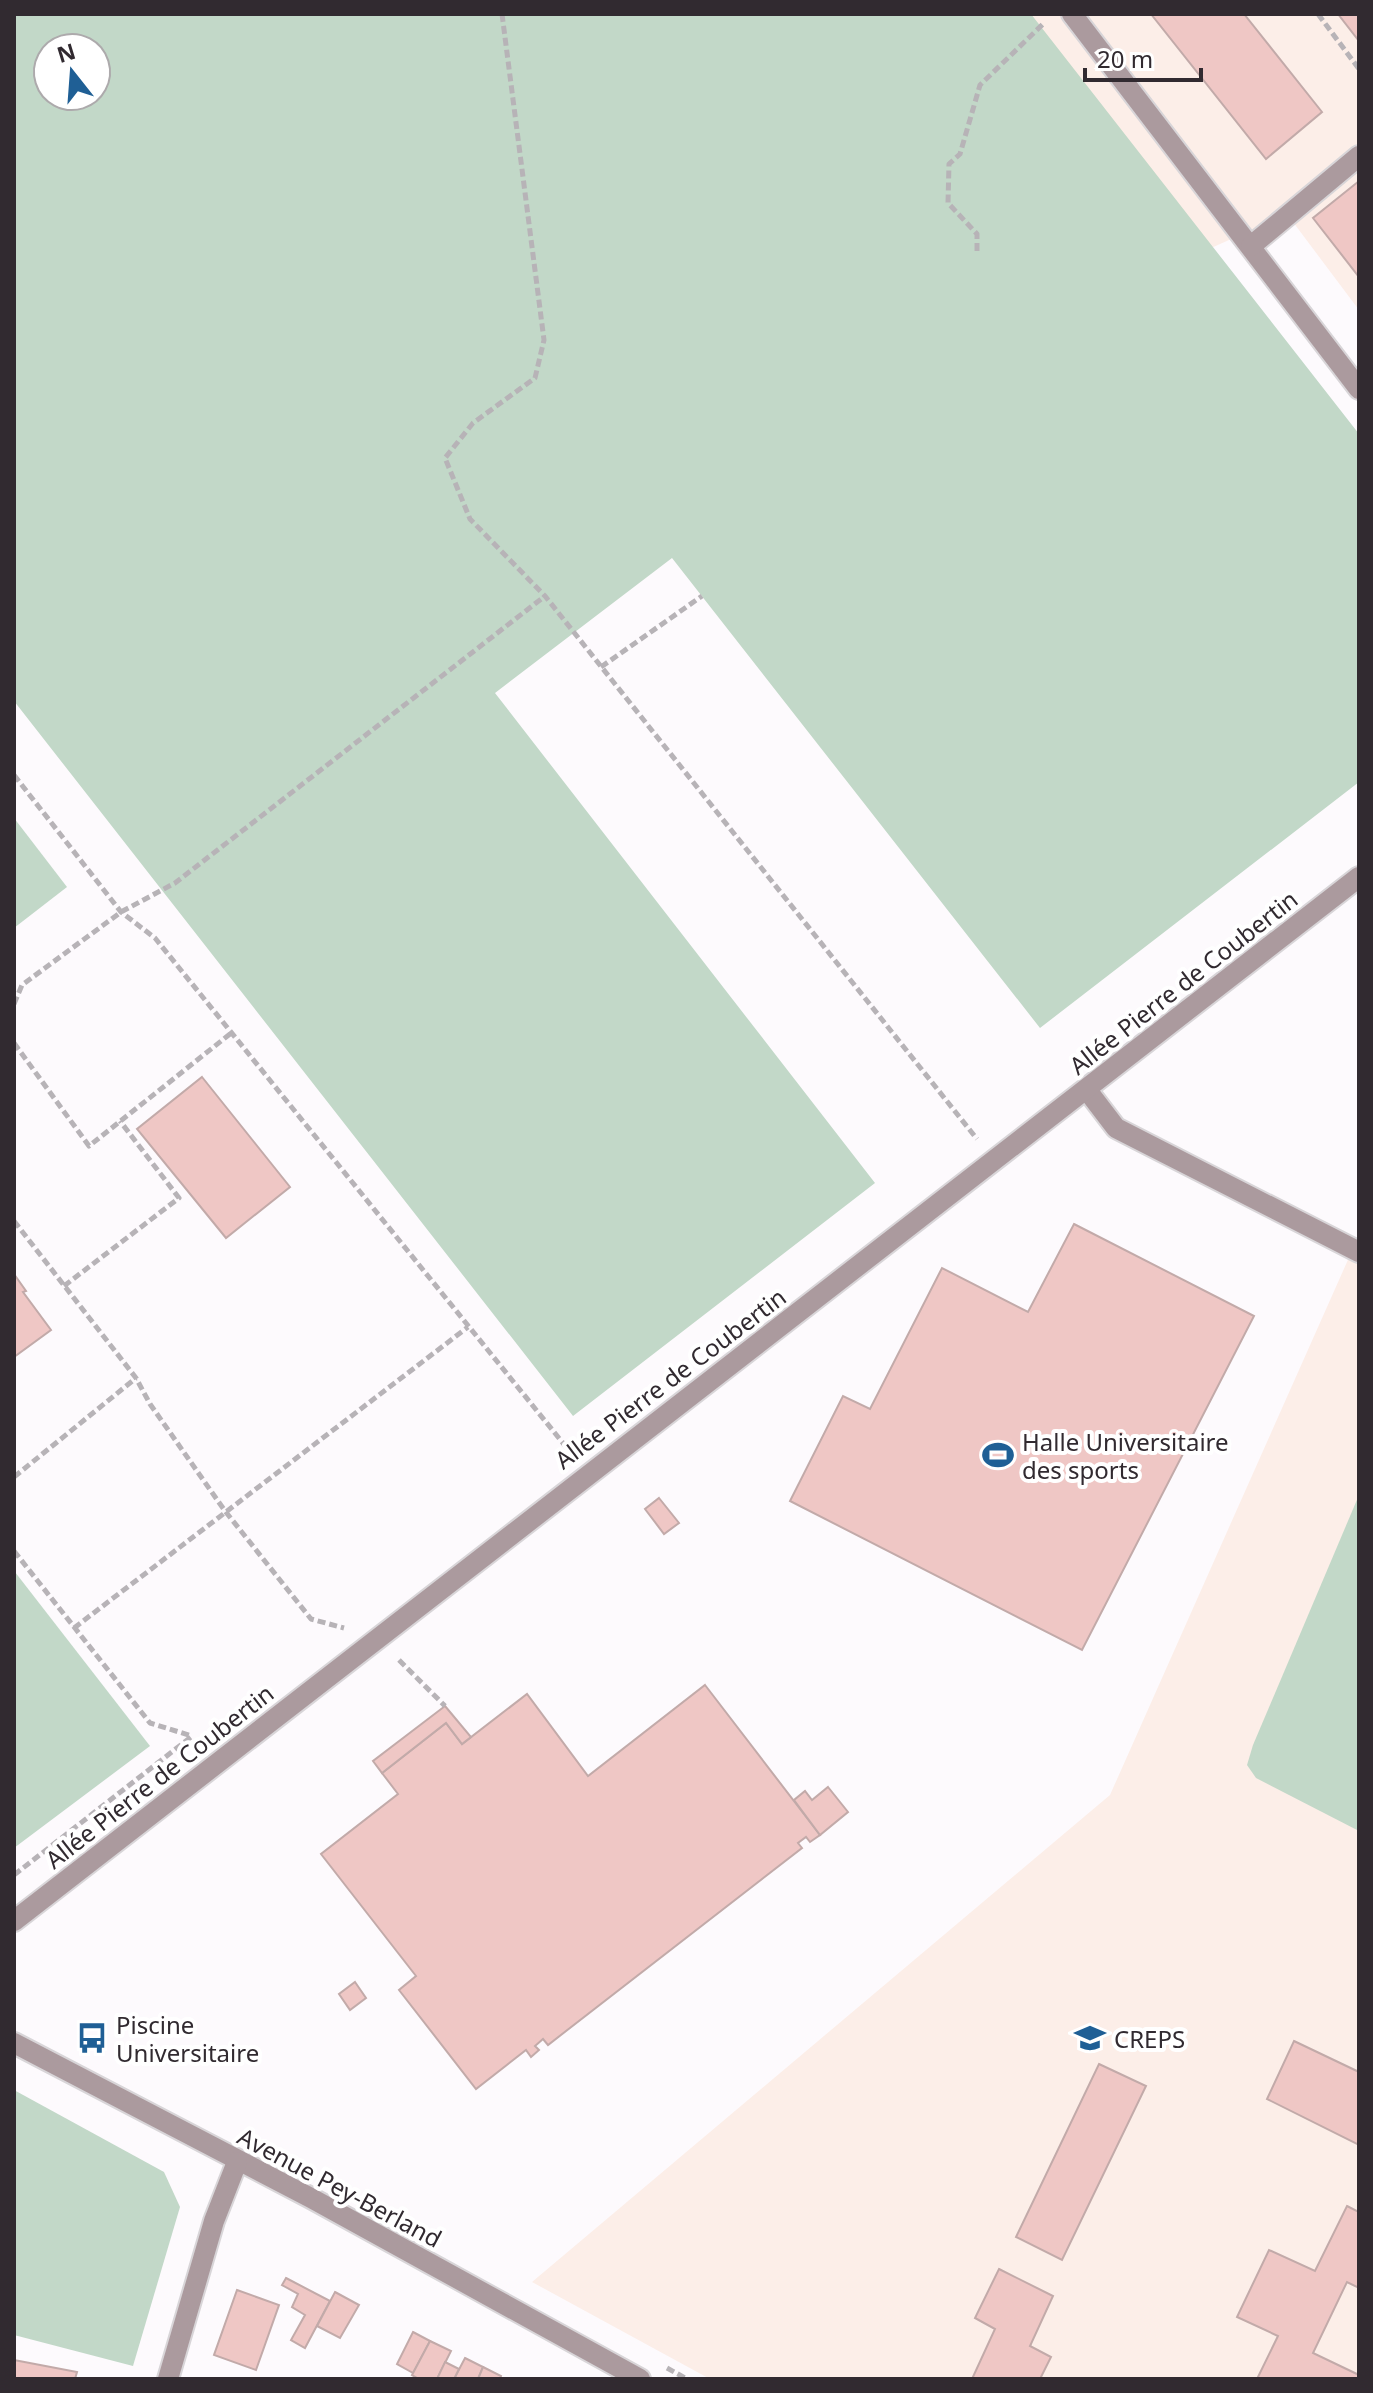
<svg xmlns="http://www.w3.org/2000/svg" width="1373" height="2393" font-family="'Noto Sans',sans-serif">
  <style>
    .education { fill: #fceee8 }
    .park { fill: #c2d8c8; fill-rule: evenodd }
    .building { fill: #efc7c5; stroke: #c2aaa9; stroke-width: 2 }
    .lines { fill: none; stroke-linecap: round; stroke-linejoin: round }
    .minor-casing { stroke: #d8d5d8; stroke-width: 24 }
    .path { stroke: #b7b3b7; stroke-width: 5; stroke-dasharray: 8 4; stroke-linecap: butt }
    .minor { stroke: #ab9a9e; stroke-width: 20 }
    .labels { text-anchor: middle; dominant-baseline: central; stroke-width: 8; stroke-linejoin: round; paint-order: stroke }
    .street-label { font-size: 24px; fill: #312a30; stroke: #fff }
    .poi-label { font-size: 24px; fill: #312a30; stroke: #fff; text-anchor: start }
  </style>
  <rect width="100%" height="100%" fill="#fdfafd"/>
  <g class="education">
    <path d="M 1012,14 L 1359,14 L 1359,310 L 1287,214 L 1200,253 Z"/>
    <path d="M 1359,1235 L 1359,2379 L 710,2379 L 532,2282 L 1110,1795 Z"/>
  </g>
  <g class="park">
    <path d="M 14,14 L 1031,14 L 1359,434 L 1359,782 L 1040,1028 L 672,558 L 495,693 L 875,1183 L 573,1416 L 14,701 ZM 96,48 L 96,96 L 48,96 L 48,48 Z"/>
    <path d="M 14,818 L 67,887 L 14,928 Z"/>
    <path d="M 1359,1495 L 1359,1831 L 1256,1778 L 1247,1765 L 1253,1745 Z"/>
    <path d="M 15,1572 L 150,1746 L 14,1848 L 14,1573 Z"/>
    <path d="M 14,2090 L 164,2172 L 180,2207 L 133,2366 L 14,2335 Z"/>
  </g>
  <g class="building">
    <path d="M 1151,14 L 1244,14 L 1322,112 L 1266,159 Z"/>
    <path d="M 1338,14 L 1359,14 L 1359,41 Z"/>
    <path d="M 1359,181 L 1359,277 L 1313,218 Z"/>
    <path d="M 202,1077 L 290,1187 L 226,1238 L 137,1129 Z"/>
    <path d="M 1074,1224 L 1254,1316 L 1082,1650 L 790,1501 L 843,1396 L 870,1409 L 942,1268 L 1028,1312 Z"/>
    <path d="M 14,1274 L 26,1291 L 23,1292 L 51,1330 L 14,1357 Z"/>
    <path d="M 659,1498 L 679,1523 L 664,1534 L 645,1509 Z"/>
    <path d="M 705,1685 L 820,1835 L 810,1842 L 806,1837 L 798,1843 L 802,1848 L 548,2045 L 543,2039 L 535,2046 L 539,2050 L 531,2057 L 526,2050 L 476,2089 L 399,1990 L 416,1976 L 321,1854 L 398,1794 L 382,1773 L 446,1723 L 462,1744 L 527,1694 L 588,1776 Z"/>
    <path d="M 445,1706 L 471,1737 L 462,1744 L 446,1723 L 382,1773 L 373,1761 Z"/>
    <path d="M 828,1787 L 848,1812 L 820,1835 L 794,1800 L 805,1791 L 812,1800 Z"/>
    <path d="M 355,1982 L 366,1998 L 350,2010 L 339,1994 Z"/>
    <path d="M 1294,2041 L 1359,2072 L 1359,2145 L 1267,2099 Z"/>
    <path d="M 1099,2064 L 1146,2086 L 1062,2260 L 1016,2237 Z"/>
    <path d="M 1347,2206 L 1359,2212 L 1359,2288 L 1347,2282 L 1313,2353 L 1359,2375 L 1359,2379 L 1257,2379 L 1278,2336 L 1237,2317 L 1269,2250 L 1315,2271 Z"/>
    <path d="M 999,2269 L 1053,2296 L 1030,2346 L 1051,2357 L 1040,2379 L 972,2379 L 995,2329 L 975,2318 Z"/>
    <path d="M 286,2278 L 330,2301 L 305,2348 L 291,2340 L 305,2315 L 292,2307 L 298,2294 L 282,2285 Z"/>
    <path d="M 237,2290 L 279,2305 L 256,2370 L 214,2355 Z"/>
    <path d="M 335,2292 L 359,2305 L 340,2338 L 317,2326 Z"/>
    <path d="M 413,2332 L 430,2341 L 413,2373 L 397,2364 Z"/>
    <path d="M 430,2341 L 451,2351 L 437,2379 L 419,2379 L 412,2375 Z"/>
    <path d="M 465,2358 L 483,2367 L 478,2379 L 454,2379 Z"/>
    <path d="M 14,2360 L 77,2372 L 75,2379 L 14,2379 Z"/>
    <path d="M 445,2362 L 459,2369 L 454,2379 L 437,2379 Z"/>
    <path d="M 483,2367 L 501,2376 L 500,2379 L 478,2379 Z"/>
  </g>
  <g class="lines">
    <defs>
      <g id="minor">
        <path d="M 1072,14 L 1359,389"/>
        <path d="M 1251,246 L 1359,156"/>
        <path d="M 1087,1090 L 1116,1128 L 1359,1252"/>
        <path d="M 14,1921 L 1359,877"/>
        <path d="M 14,2043 L 311,2198 L 640,2379"/>
        <path d="M 168,2379 L 214,2221 L 237,2162"/>
      </g>
    </defs>
    <use href="#minor" class="minor-casing"/>
    <g class="path">
      <path d="M 502,14 L 544,340 L 535,378 L 473,423 L 445,458 L 470,519 L 545,596 L 977,1139"/>
      <path d="M 1318,14 L 1359,69"/>
      <path d="M 977,251 L 977,234 L 948,203 L 949,164 L 960,154 L 980,85 L 1044,23"/>
      <path d="M 601,667 L 702,596"/>
      <path d="M 14,775 L 121,912 L 155,938 L 571,1453"/>
      <path d="M 14,1004 L 22,985 L 121,912 L 175,883 L 545,596"/>
      <path d="M 14,1043 L 89,1146 L 230,1034"/>
      <path d="M 14,1221 L 136,1378 L 150,1404 L 225,1511 L 311,1619 L 344,1628"/>
      <path d="M 64,1286 L 179,1198 L 120,1121"/>
      <path d="M 14,1477 L 136,1378"/>
      <path d="M 14,1551 L 150,1723 L 192,1736"/>
      <path d="M 74,1628 L 468,1327"/>
      <path d="M 399,1660 L 445,1706"/>
      <path d="M 14,1875 L 191,1737"/>
      <path d="M 667,2368 L 687,2379"/>
    </g>
    <use href="#minor" class="minor"/>
  </g>
  <defs>
    <symbol id="stadium-bare" viewBox="-9 -9 18 18"><path d="M0-5a6.5 5 0 1 0 0 10a6.5 5 0 1 0 0-10ZM-3.5-1.8h7v3.6h-7Z" fill="#1f5f95" stroke="#fff" stroke-width="2.5" paint-order="stroke"/></symbol>
    <symbol id="bus-bare" viewBox="-9 -9 18 18"><path d="M-5-6H5V4H4V6H2V4H-2V6H-4V4H-5ZM-3.5-4V0h7V-4ZM-3.5 1.2v1.5H-2V1.2ZM2 1.2v1.5H3.5V1.2Z" fill="#1f5f95" stroke="#fff" stroke-width="2.5" paint-order="stroke"/></symbol>
    <symbol id="university-bare" viewBox="-9 -9 18 18"><path d="M0-5L7-2L0 1L-7-2ZM-4 1L0 2.5L4 1V4Q0 6-4 4Z" fill="#1f5f95" stroke="#fff" stroke-width="2.5" paint-order="stroke"/></symbol>
  </defs>
  <g fill-rule="evenodd">
    <use href="#stadium-bare" x="976" y="1433" width="44" height="44"/>
    <use href="#bus-bare" x="70" y="2016" width="44" height="44"/>
    <use href="#university-bare" x="1068" y="2016" width="44" height="44"/>
  </g>
  <g class="labels">
    <g class="street-label">
      <text transform="translate(1183 982) rotate(-38)">Allée Pierre de Coubertin</text>
      <text transform="translate(670 1378) rotate(-37)">Allée Pierre de Coubertin</text>
      <text transform="translate(159 1776) rotate(-38)">Allée Pierre de Coubertin</text>
      <text transform="translate(340 2187) rotate(28)">Avenue Pey-Berland</text>
    </g>
    <g class="poi-label">
      <text x="1022" y="1441">Halle Universitaire<tspan x="1022" dy="28">des sports</tspan></text>
      <text x="116" y="2024">Piscine<tspan x="116" dy="28">Universitaire</tspan></text>
      <text x="1114" y="2038">CREPS</text>
    </g>
  </g>
  <rect width="1373" height="2393" fill="none" stroke="#312a30" stroke-width="32"/>
  <g transform="translate(72 72) rotate(343)"><circle r="38" fill="#ffffff" stroke="#adaaac" stroke-width="2"/>
  <path d="M0-6L14 30L0 20L-14 30Z" fill="#1f5f95"/>
  <text y="-12" font-size="22" font-weight="bold" text-anchor="middle" fill="#312a30">N</text>
  </g>
  <path d="M1085 68v12h116v-12" fill="none" stroke="#312a30" stroke-width="4"/>
  <text x="1097" y="68" font-size="24" fill="#312a30" stroke="#ffffff" stroke-width="6" paint-order="stroke">20 m</text>
</svg>
